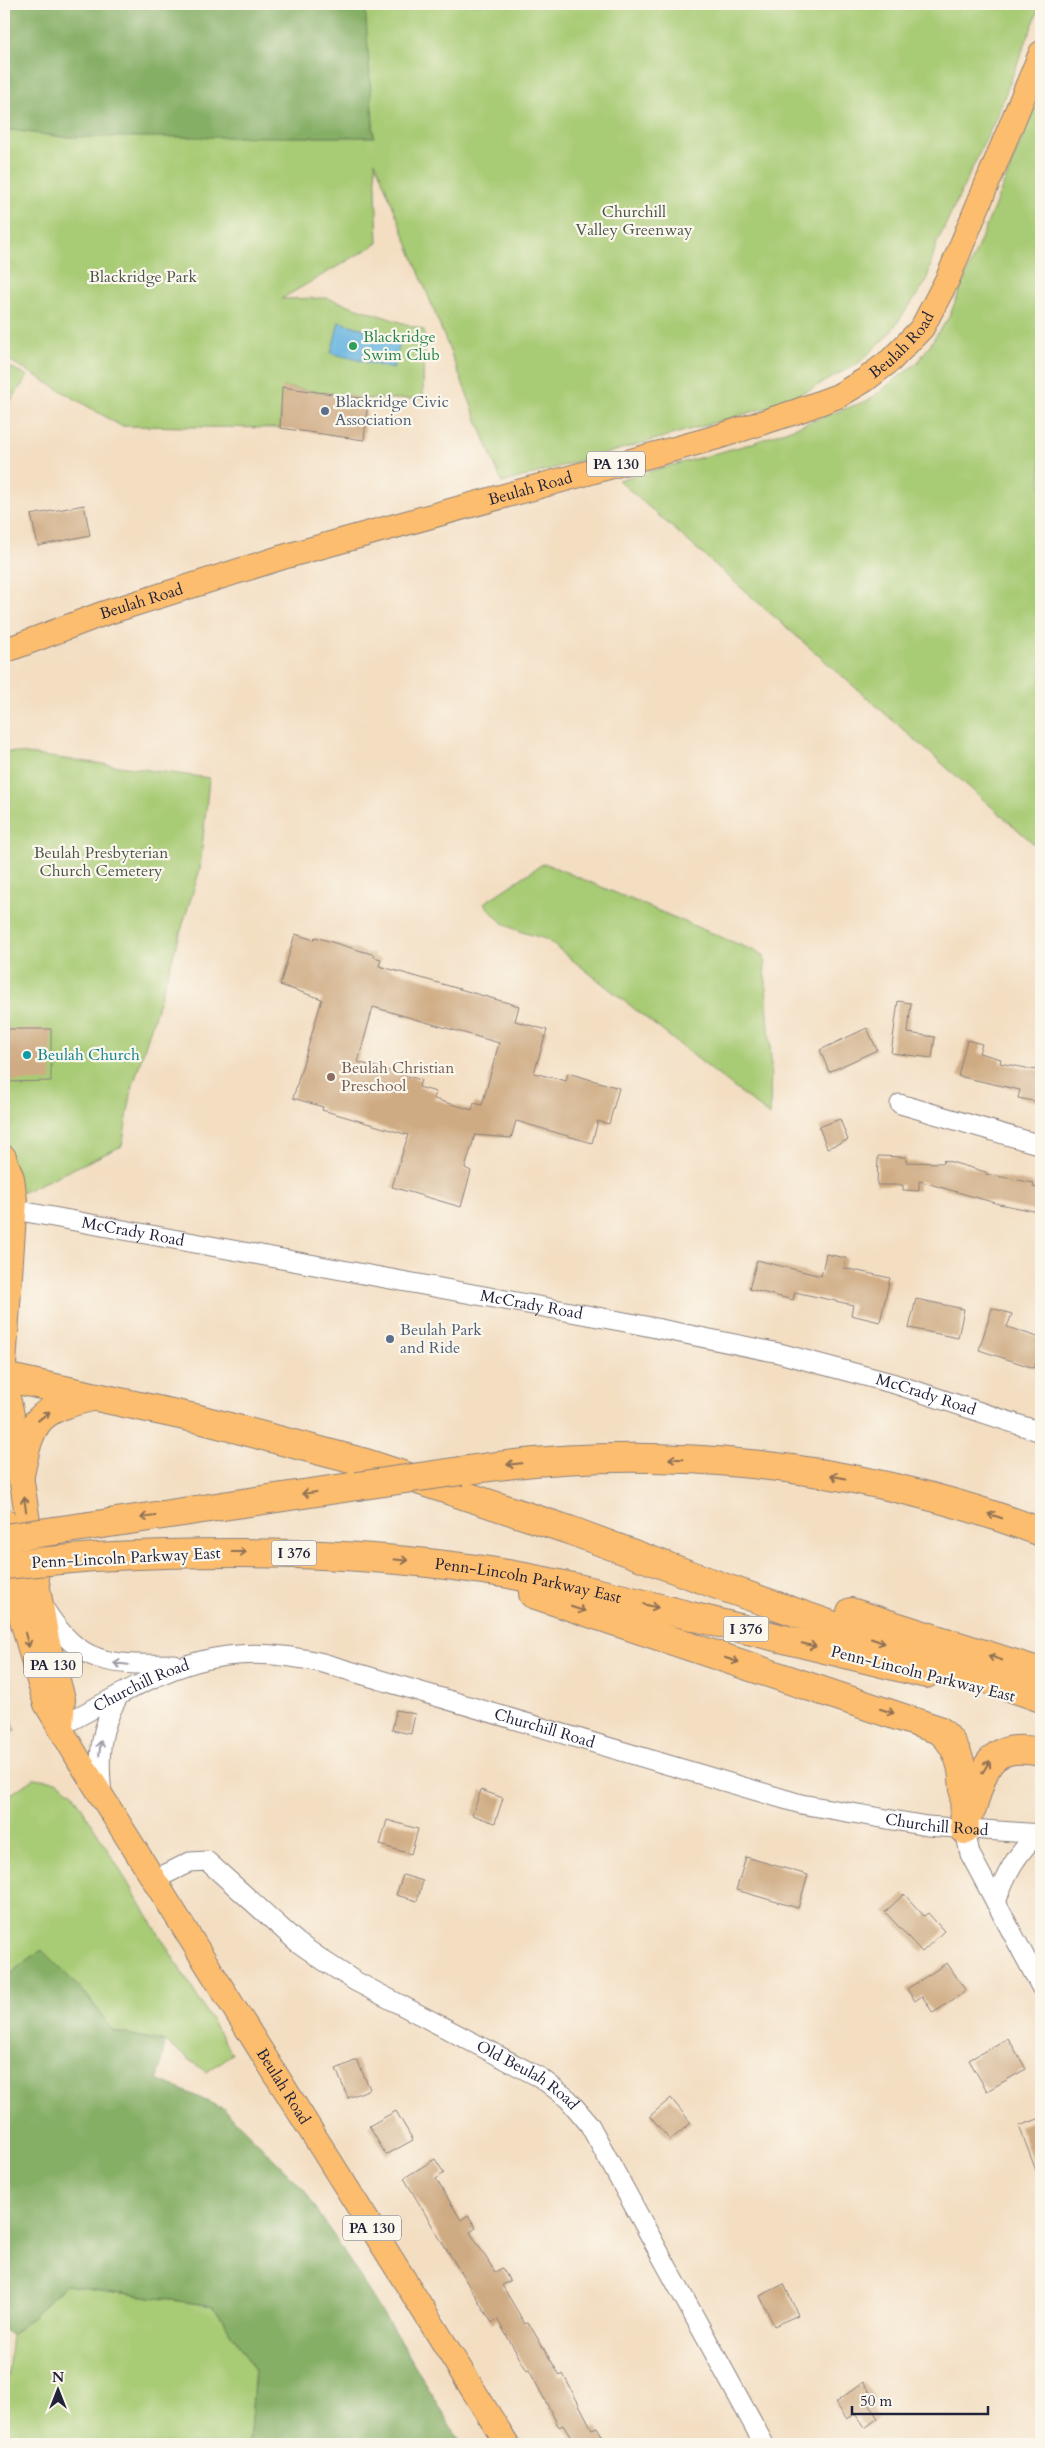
<svg xmlns="http://www.w3.org/2000/svg" width="1045" height="2448" font-family="Cardo,serif">
  <style>
    .green { fill: #a8cb74; stroke: #657658 }
    .forest { fill: #86af66; stroke: #546850 }
    .water { fill: #66b4e0; stroke: #446b8e }
    .building { fill: #cfab83; fill-rule: evenodd }
    .lines { fill: none; stroke-linecap: round; stroke-linejoin: round }
    .minor-casing { stroke: #8a807e; stroke-width: 21 }
    .major-casing { stroke: #8a807e; stroke-width: 26 }
    .highway-casing { stroke: #8a807e; stroke-width: 30 }
    .minor { stroke: #fff; stroke-width: 19 }
    .major { stroke: #fcbd6e; stroke-width: 24 }
    .highway { stroke: #fcbd6e; stroke-width: 28 }
    .highway-bridge-casing { stroke: #8a807e; stroke-width: 30; stroke-linecap: butt }
    .highway-bridge { stroke: #fcbd6e; stroke-width: 28 }
    .oneway { stroke: #8f7054 }
    .oneway2 { stroke: #9c9ca7 }
    .leisure-dot { fill: #2e9e5b; stroke: #fbf7ec; stroke-width: 2 }
    .service-dot { fill: #5c6f8a; stroke: #fbf7ec; stroke-width: 2 }
    .culture-dot { fill: #0f9aa8; stroke: #fbf7ec; stroke-width: 2 }
    .education-dot { fill: #8d6e63; stroke: #fbf7ec; stroke-width: 2 }
    .labels { text-anchor: middle; dominant-baseline: central; stroke-width: 4.5; stroke-linejoin: round; paint-order: stroke }
    .shield { fill: #fbf7ec; stroke: #636270; stroke-width: 1 }
    .shield-label { font-size: 15px; font-weight: bold; fill: #22223b }
    .park-label { font-size: 16px; fill: #4a554c; stroke: #fbf7ec }
    .leisure-label { font-size: 16px; fill: #27864d; stroke: #fbf7ec; text-anchor: start }
    .street-label { font-size: 16px; fill: #22223b; stroke: #fbf7ec }
    .service-label { font-size: 16px; fill: #4e5e75; stroke: #fbf7ec; text-anchor: start }
    .culture-label { font-size: 16px; fill: #0d838f; stroke: #fbf7ec; text-anchor: start }
    .education-label { font-size: 16px; fill: #785e54; stroke: #fbf7ec; text-anchor: start }
  </style>
  <rect width="100%" height="100%" fill="#fbf7ec"/>
  <filter id="ink" filterUnits="userSpaceOnUse"><feTurbulence type="fractalNoise" baseFrequency=".02" numOctaves="2"/><feDisplacementMap in="SourceGraphic" scale="10" xChannelSelector="R" yChannelSelector="G"/><feConvolveMatrix kernelMatrix="1 2 1 2 8 2 1 2 1" color-interpolation-filters="sRGB"/></filter>
  <filter id="wash" filterUnits="userSpaceOnUse"><feTurbulence type="fractalNoise" baseFrequency=".0096" numOctaves="4" result="noise"/><feDisplacementMap in="SourceGraphic" scale="20" xChannelSelector="R" yChannelSelector="G"/><feGaussianBlur stdDeviation="1.12" result="paint"/><feColorMatrix in="noise" values="0 0 0 0 0 0 0 0 0 0 0 0 0 0 0 0 0 1.4 0 .05"/><feComposite in="paint" operator="in"/></filter>
  <g filter="url(#wash)">
    <rect width="100%" height="100%" fill="#f3dec2"/>
    <g class="green">
      <path d="M 314,4 L 1041,4 L 995,120 L 936,245 L 926,282 L 890,333 L 860,362 L 811,389 L 766,408 L 502,483 L 375,161 L 378,243 L 281,299 L 327,298 L 424,330 L 423,399 L 368,399 L 283,387 L 280,428 L 121,426 L 4,357 L 4,129 L 63,137 Z"/>
      <path d="M 1041,93 L 1041,850 L 618,480 L 750,444 L 869,400 L 918,362 L 949,317 Z"/>
      <path d="M 4,364 L 28,376 L 4,410 Z"/>
      <path d="M 4,751 L 209,778 L 200,869 L 132,1089 L 122,1146 L 4,1201 Z"/>
      <path d="M 544,863 L 764,955 L 771,1059 L 770,1116 L 546,939 C 515,930 504,929 484,903 Z"/>
      <path d="M 4,1693 L 15,1730 L 4,1740 Z"/>
      <path d="M 34,1778 L 57,1781 L 73,1793 L 232,2054 L 207,2072 L 165,2042 L 114,2031 L 85,1993 L 20,1965 L 4,1982 L 4,1799 Z"/>
      <path d="M 66,2285 L 214,2306 L 255,2370 L 249,2444 L 43,2444 L 4,2432 L 4,2411 L 12,2335 Z"/>
    </g>
    <g class="forest">
      <path d="M 4,4 L 365,4 L 374,137 L 63,137 L 4,129 Z"/>
      <path d="M 42,1950 L 85,1993 L 114,2031 L 165,2042 L 158,2079 L 224,2109 L 303,2188 L 406,2350 L 461,2444 L 249,2444 L 255,2370 L 214,2306 L 66,2285 L 12,2335 L 4,2330 L 4,2105 L 7,2094 L 4,2078 L 4,1982 L 20,1965 Z"/>
    </g>
    <path class="water" d="M 339,322 L 401,339 L 393,369 L 331,353 Z"/>
    <g id="blocks">
      <g class="building">
        <path d="M 282,387 L 368,399 L 364,440 L 280,428 Z"/>
        <path d="M 84,505 L 90,535 L 38,546 L 31,515 Z"/>
        <path d="M 295,934 L 314,940 L 315,937 L 375,955 L 374,957 L 381,959 L 379,966 L 519,1006 L 515,1021 L 547,1030 L 534,1073 L 566,1081 L 568,1073 L 619,1088 L 609,1124 L 598,1121 L 592,1143 L 516,1121 L 511,1138 L 475,1135 L 465,1168 L 471,1171 L 461,1207 L 392,1187 L 408,1135 L 322,1110 L 323,1107 L 293,1098 L 322,999 L 280,985 ZM 373,1007 L 499,1043 L 482,1105 L 474,1103 L 472,1110 L 434,1099 L 436,1092 L 419,1087 L 421,1080 L 358,1062 Z"/>
        <path d="M 898,1001 L 911,1003 L 908,1033 L 935,1037 L 932,1058 L 891,1053 Z"/>
        <path d="M 867,1028 L 877,1050 L 829,1072 L 820,1050 Z"/>
        <path d="M 4,1029 L 51,1029 L 51,1081 L 4,1082 Z"/>
        <path d="M 967,1040 L 982,1044 L 979,1053 L 1001,1059 L 1000,1063 L 1041,1071 L 1041,1098 L 1039,1097 L 1038,1102 L 1018,1098 L 1020,1090 L 958,1076 Z"/>
        <path d="M 840,1119 L 848,1140 L 827,1148 L 819,1127 Z"/>
        <path d="M 878,1156 L 906,1157 L 906,1162 L 943,1163 L 944,1160 L 986,1172 L 986,1174 L 1034,1183 L 1033,1187 L 1041,1189 L 1039,1212 L 999,1204 L 919,1181 L 919,1191 L 903,1190 L 903,1185 L 877,1185 Z"/>
        <path d="M 826,1254 L 846,1258 L 844,1268 L 890,1278 L 880,1322 L 851,1315 L 853,1305 L 795,1292 L 793,1300 L 749,1289 L 757,1260 L 821,1276 Z"/>
        <path d="M 916,1299 L 964,1309 L 958,1338 L 909,1328 Z"/>
        <path d="M 992,1308 L 1012,1314 L 1007,1327 L 1041,1338 L 1041,1347 L 1034,1368 L 979,1350 Z"/>
        <path d="M 396,1710 L 415,1714 L 411,1734 L 392,1730 Z"/>
        <path d="M 481,1790 L 503,1798 L 495,1823 L 472,1815 Z"/>
        <path d="M 387,1820 L 418,1829 L 411,1854 L 380,1845 Z"/>
        <path d="M 746,1857 L 808,1875 L 798,1908 L 736,1890 Z"/>
        <path d="M 403,1875 L 423,1881 L 417,1901 L 396,1895 Z"/>
        <path d="M 904,1894 L 924,1916 L 928,1913 L 944,1931 L 922,1952 L 885,1912 Z"/>
        <path d="M 947,1963 L 966,1991 L 933,2013 L 922,1996 L 915,2001 L 907,1989 Z"/>
        <path d="M 1008,2038 L 1026,2069 L 987,2091 L 969,2060 Z"/>
        <path d="M 357,2060 L 370,2089 L 348,2098 L 336,2069 Z"/>
        <path d="M 671,2098 L 691,2123 L 670,2140 L 650,2116 Z"/>
        <path d="M 396,2111 L 413,2140 L 386,2155 L 369,2126 Z"/>
        <path d="M 1041,2118 L 1041,2180 L 1040,2181 L 1019,2126 Z"/>
        <path d="M 435,2159 L 444,2173 L 436,2179 L 461,2220 L 468,2215 L 476,2228 L 470,2232 L 495,2272 L 502,2268 L 510,2281 L 502,2285 L 525,2324 L 528,2322 L 560,2376 L 563,2374 L 592,2429 L 597,2427 L 607,2444 L 567,2444 L 573,2441 L 563,2425 L 559,2427 L 529,2370 L 527,2371 L 497,2319 L 492,2323 L 437,2234 L 404,2178 Z"/>
        <path d="M 784,2284 L 798,2315 L 774,2326 L 760,2296 Z"/>
        <path d="M 863,2382 L 875,2398 L 868,2404 L 878,2418 L 865,2428 L 855,2414 L 847,2419 L 835,2403 Z"/>
      </g>
    </g>
  </g>
  <g filter="url(#ink)">
    <use href="#blocks" fill-opacity="0" stroke="#8a807e" stroke-width="1"/>
    <g class="lines">
      <defs>
        <g id="minor">
          <path d="M 900,1104 L 1041,1145"/>
          <path id="s1" d="M 15,1210 L 636,1324 L 779,1353 L 895,1384 L 1041,1432"/>
          <path d="M 44,1608 C 80,1666 110,1665 174,1664"/>
          <path id="s2" d="M 61,1726 C 157,1675 210,1636 323,1663 L 801,1804 L 927,1826 L 1041,1834"/>
          <path d="M 102,1795 C 98,1755 99,1730 119,1695"/>
          <path d="M 965,1830 L 970,1854 L 1041,1987"/>
          <path id="s3" d="M 154,1880 L 190,1862 L 207,1861 L 297,1942 L 324,1961 L 355,1981 L 541,2078 L 568,2099 L 589,2124 L 764,2444"/>
          <path d="M 996,1903 C 1005,1874 1016,1855 1038,1833"/>
        </g>
        <g id="major">
          <path id="s4" d="M 4,651 L 102,614 L 283,557 L 714,438 L 795,412 L 838,396 L 865,380 L 891,360 L 922,328 L 948,278 L 1041,53"/>
          <path d="M 4,1157 L 12,1178 L 15,1200 L 4,1365"/>
          <path d="M 4,1380 L 12,1415 L 37,1582 L 47,1640 L 63,1699 L 61,1726"/>
          <path id="s5" d="M 4,1520 L 19,1609 L 36,1671 L 46,1704 L 79,1760 L 507,2444"/>
        </g>
        <g id="highway">
          <path d="M 4,1377 L 199,1419 L 366,1463 L 569,1530 L 723,1587 L 1041,1698"/>
          <path d="M 461,1471 C 654,1441 858,1463 1041,1532"/>
          <path d="M 20,1475 C 31,1420 36,1410 92,1397"/>
          <path d="M 89,1526 L 357,1486"/>
          <path id="s6" d="M 94,1557 C 228,1550 362,1551 496,1572 C 563,1583 629,1600 695,1617 C 772,1636 849,1655 926,1674"/>
          <path d="M 533,1594 L 939,1730 C 970,1754 963,1795 965,1830"/>
          <path d="M 851,1612 L 1041,1672"/>
          <path d="M 972,1809 C 985,1766 988,1742 1041,1752"/>
        </g>
      </defs>
      <use href="#minor" class="minor-casing"/>
      <use href="#major" class="major-casing"/>
      <use href="#highway" class="highway-casing"/>
      <use href="#minor" class="minor"/>
      <use href="#major" class="major"/>
      <use href="#highway" class="highway"/>
      <defs>
        <g id="highway-bridge">
          <path d="M 357,1486 L 461,1471"/>
          <path d="M 4,1538 L 89,1526"/>
          <path d="M 4,1565 L 94,1557"/>
        </g>
      </defs>
      <use href="#highway-bridge" class="highway-bridge-casing"/>
      <use href="#highway-bridge" class="highway-bridge"/>
    </g>
    <defs><path id="oneway-shaft" d="M-6 0H5M1.5-3L5.5 0L1.5 3" fill="none" stroke-width="1.6" stroke-linecap="round" stroke-linejoin="round" transform="scale(1.25)"/></defs>
    <g class="oneway">
      <use href="#oneway-shaft" transform="translate(44 1416) rotate(-38)"/>
      <use href="#oneway-shaft" transform="translate(676 1459) rotate(-178)"/>
      <use href="#oneway-shaft" transform="translate(514 1464) rotate(174)"/>
      <use href="#oneway-shaft" transform="translate(838 1477) rotate(-169)"/>
      <use href="#oneway-shaft" transform="translate(309 1493) rotate(172)"/>
      <use href="#oneway-shaft" transform="translate(25 1504) rotate(-99)"/>
      <use href="#oneway-shaft" transform="translate(995 1516) rotate(-162)"/>
      <use href="#oneway-shaft" transform="translate(148 1517) rotate(172)"/>
      <use href="#oneway-shaft" transform="translate(239 1552)"/>
      <use href="#oneway-shaft" transform="translate(401 1560) rotate(6)"/>
      <use href="#oneway-shaft" transform="translate(651 1606) rotate(14)"/>
      <use href="#oneway-shaft" transform="translate(578 1609) rotate(18)"/>
      <use href="#oneway-shaft" transform="translate(27 1640) rotate(74)"/>
      <use href="#oneway-shaft" transform="translate(878 1641) rotate(19)"/>
      <use href="#oneway-shaft" transform="translate(809 1645) rotate(14)"/>
      <use href="#oneway-shaft" transform="translate(995 1658) rotate(-162)"/>
      <use href="#oneway-shaft" transform="translate(732 1660) rotate(18)"/>
      <use href="#oneway-shaft" transform="translate(887 1711) rotate(18)"/>
      <use href="#oneway-shaft" transform="translate(986 1767) rotate(-58)"/>
    </g>
    <g class="oneway2">
      <use href="#oneway-shaft" transform="translate(121 1664) rotate(-174)"/>
      <use href="#oneway-shaft" transform="translate(100 1748) rotate(-84)"/>
    </g>
  </g>
  <circle class="leisure-dot" cx="353" cy="346" r="5"/>
  <g class="service-dot">
    <circle cx="325" cy="411" r="5"/>
    <circle cx="390" cy="1339" r="5"/>
  </g>
  <circle class="culture-dot" cx="27" cy="1055" r="5"/>
  <circle class="education-dot" cx="331" cy="1077" r="5"/>
  <g class="labels">
    <g class="shield">
      <rect x="587" y="451.5" width="58" height="25" rx="4"/>
      <rect x="271.5" y="1540.5" width="45" height="25" rx="4"/>
      <rect x="723.5" y="1616.5" width="45" height="25" rx="4"/>
      <rect x="24" y="1652.5" width="58" height="25" rx="4"/>
      <rect x="343" y="2215.5" width="58" height="25" rx="4"/>
    </g>
    <g class="shield-label">
      <text x="616" y="464">PA 130</text>
      <text x="294" y="1553">I 376</text>
      <text x="746" y="1629">I 376</text>
      <text x="53" y="1665">PA 130</text>
      <text x="372" y="2228">PA 130</text>
    </g>
    <g class="park-label">
      <text x="634" y="212">Churchill<tspan x="634" dy="18">Valley Greenway</tspan></text>
      <text x="143" y="277">Blackridge Park</text>
      <text x="101" y="853">Beulah Presbyterian<tspan x="101" dy="18">Church Cemetery</tspan></text>
    </g>
    <g class="leisure-label">
      <text x="363" y="337">Blackridge<tspan x="363" dy="18">Swim Club</tspan></text>
    </g>
    <g class="street-label">
      <text stroke="none"><textPath href="#s4" startOffset="955">Beulah Road</textPath></text>
      <text stroke="none"><textPath href="#s4" startOffset="551">Beulah Road</textPath></text>
      <text stroke="none"><textPath href="#s4" startOffset="146">Beulah Road</textPath></text>
      <text stroke="none"><textPath href="#s1" startOffset="120">McCrady Road</textPath></text>
      <text stroke="none"><textPath href="#s1" startOffset="525">McCrady Road</textPath></text>
      <text stroke="none"><textPath href="#s1" startOffset="930">McCrady Road</textPath></text>
      <text transform="translate(126 1558) rotate(-3)">Penn-Lincoln Parkway East</text>
      <text stroke="none"><textPath href="#s6" startOffset="436">Penn-Lincoln Parkway East</textPath></text>
      <text transform="translate(923 1674) rotate(14)">Penn-Lincoln Parkway East</text>
      <text stroke="none"><textPath href="#s2" startOffset="90">Churchill Road</textPath></text>
      <text stroke="none"><textPath href="#s2" startOffset="509">Churchill Road</textPath></text>
      <text stroke="none"><textPath href="#s2" startOffset="914">Churchill Road</textPath></text>
      <text stroke="none"><textPath href="#s3" startOffset="445">Old Beulah Road</textPath></text>
      <text stroke="none"><textPath href="#s5" startOffset="639">Beulah Road</textPath></text>
    </g>
    <g class="service-label">
      <text x="335" y="402">Blackridge Civic<tspan x="335" dy="18">Association</tspan></text>
      <text x="400" y="1330">Beulah Park<tspan x="400" dy="18">and Ride</tspan></text>
    </g>
    <g class="culture-label">
      <text x="37" y="1055">Beulah Church</text>
    </g>
    <g class="education-label">
      <text x="341" y="1068">Beulah Christian<tspan x="341" dy="18">Preschool</tspan></text>
    </g>
  </g>
  <rect width="1045" height="2448" fill="none" stroke="#fbf7ec" stroke-width="20"/>
  <g transform="translate(58 2390)" stroke="#fbf7ec" stroke-width="4" paint-order="stroke">
  <path d="M0-4L9 19L0 12L-9 19Z" fill="#22223b"/>
  <text y="-8" font-size="14" font-weight="bold" text-anchor="middle" fill="#22223b">N</text>
  </g>
  <path d="M852 2406v8h136v-8" fill="none" stroke="#22223b" stroke-width="2.5"/>
  <text x="860" y="2406" font-size="15" fill="#22223b" stroke="#fbf7ec" stroke-width="4" paint-order="stroke">50 m</text>
</svg>
